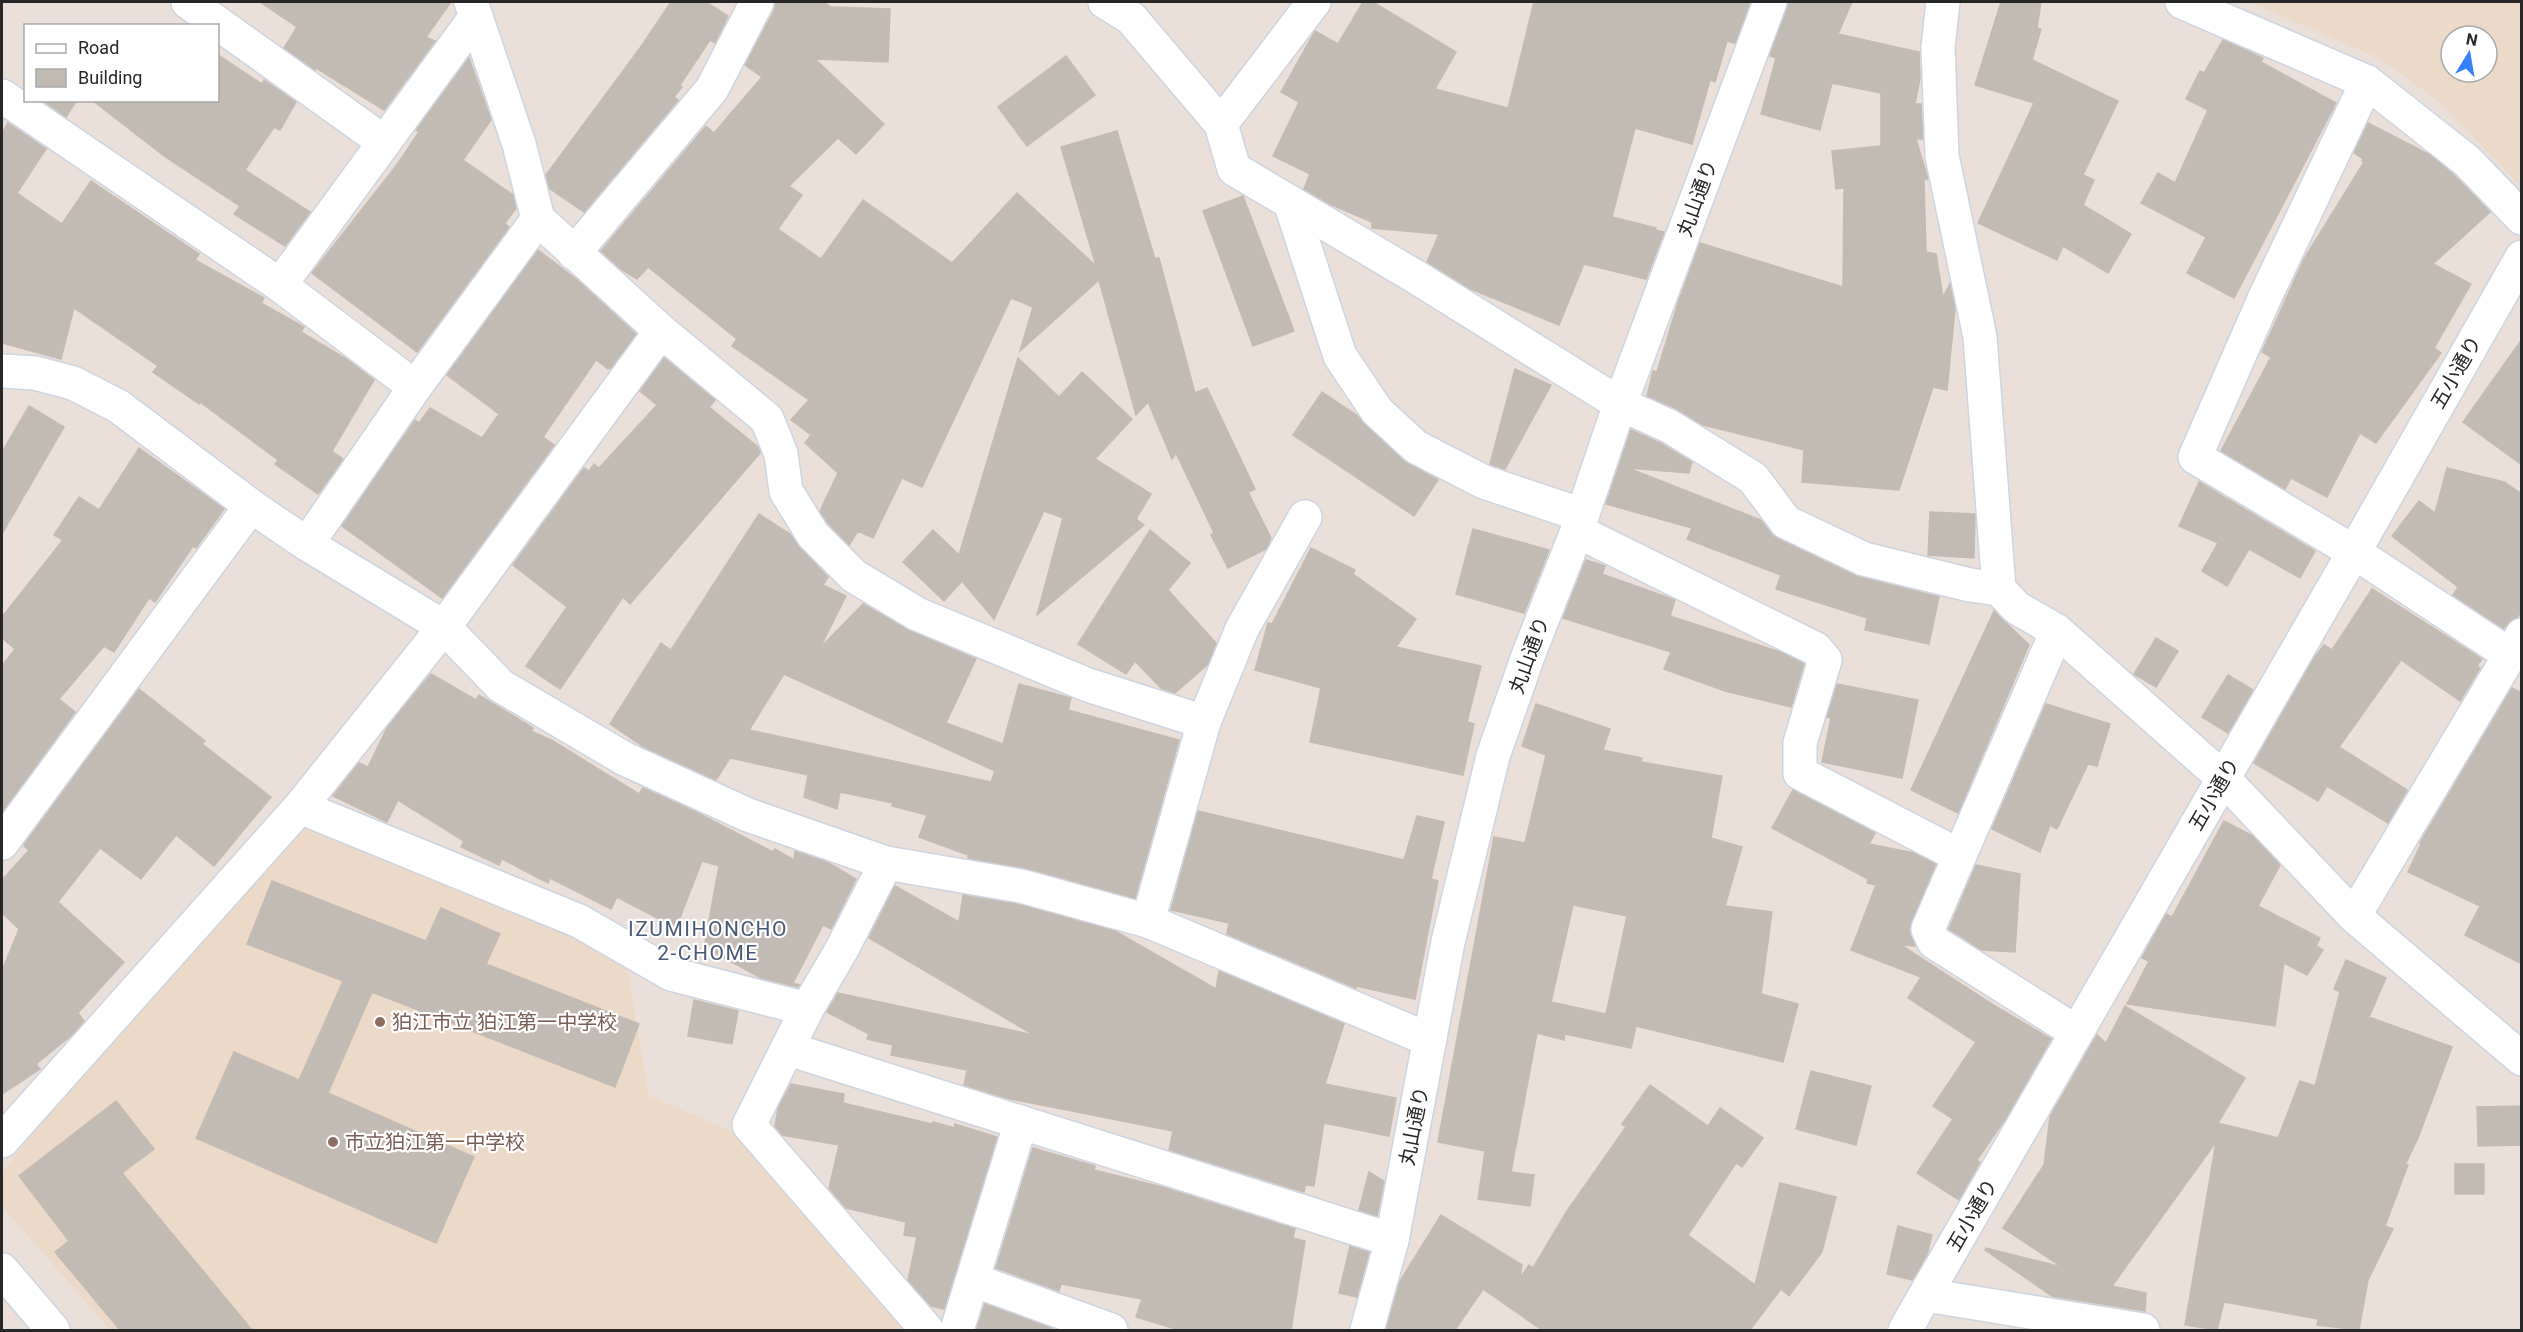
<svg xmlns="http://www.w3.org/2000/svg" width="2523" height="1332" font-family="Roboto,'Noto Sans JP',sans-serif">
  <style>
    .education { fill: #edd9c7; fill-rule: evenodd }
    .building { fill: #c2bbb4; stroke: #c5bbb3; stroke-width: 1.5; fill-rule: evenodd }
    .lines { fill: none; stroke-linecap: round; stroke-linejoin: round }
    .minor-casing { stroke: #ced5e1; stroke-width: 36 }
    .tertiary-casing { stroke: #ced5e1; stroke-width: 36 }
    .minor { stroke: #fff; stroke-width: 33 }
    .tertiary { stroke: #fff; stroke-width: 33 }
    .education-dot { fill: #8d6e63; stroke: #fff; stroke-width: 2 }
    .labels { text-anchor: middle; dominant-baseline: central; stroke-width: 4.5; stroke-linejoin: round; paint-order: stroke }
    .street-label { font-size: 20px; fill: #272727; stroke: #fff }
    .education-label { font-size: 20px; fill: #785e54; stroke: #fff; text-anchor: start }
    .neighbourhood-label { font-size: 21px; letter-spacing: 1.5px; fill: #485a78; stroke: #fff }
  </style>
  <rect width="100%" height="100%" fill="#eadfd9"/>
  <g class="education">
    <path d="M 2249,2 L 2521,2 L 2521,186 L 2439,102 L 2381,59 ZM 2451,36 L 2487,36 L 2487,72 L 2451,72 Z"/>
    <path d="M 300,807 L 624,948 L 649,1096 L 737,1133 L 923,1330 L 110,1330 L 2,1206 L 2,1172 Z"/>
  </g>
  <g class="building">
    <path d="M 260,2 L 451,2 L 426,37 L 435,41 L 384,110 L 316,68 L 315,70 L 284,48 L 297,27 Z"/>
    <path d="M 671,2 L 706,2 L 728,16 L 715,43 L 710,40 L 680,85 L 682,87 L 674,97 L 678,100 L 584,212 L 549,188 L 546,175 L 640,48 Z"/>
    <path d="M 776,2 L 824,2 L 831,7 L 890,9 L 888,62 L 815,59 L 884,124 L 856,154 L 838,138 L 789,186 L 802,195 L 778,229 L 821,259 L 863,200 L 952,263 L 1017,193 L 1096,266 L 1061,147 L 1117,131 L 1155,259 L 1159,258 L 1195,393 L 1207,388 L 1255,489 L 1248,492 L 1271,538 L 1266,549 L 1228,568 L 1211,535 L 1214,533 L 1176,453 L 1172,459 L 1148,402 L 1136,415 L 1099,280 L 1020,351 L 1033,307 L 1011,298 L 922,487 L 902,478 L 873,538 L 858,531 L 849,545 L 828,523 L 820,511 L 838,473 L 805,443 L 811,435 L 791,420 L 809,400 L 732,346 L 737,339 L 648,267 L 637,279 L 622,270 L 601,251 L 706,126 L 714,133 L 762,77 L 745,65 L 774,11 Z"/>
    <path d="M 1363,2 L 1373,2 L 1456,52 L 1435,89 L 1508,108 L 1534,2 L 1750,2 L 1735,43 L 1727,41 L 1715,82 L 1710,80 L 1692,144 L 1635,128 L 1612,217 L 1656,228 L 1655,230 L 1664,232 L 1646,279 L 1584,264 L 1559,325 L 1471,289 L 1427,262 L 1439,234 L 1372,228 L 1372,222 L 1332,205 L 1304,189 L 1310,174 L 1273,156 L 1299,102 L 1281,92 L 1315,31 L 1338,44 Z"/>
    <path d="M 1788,2 L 1852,2 L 1838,34 L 1919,52 L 1920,78 L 1915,104 L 1921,104 L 1923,139 L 1916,139 L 1928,179 L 1924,180 L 1926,252 L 1936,254 L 1943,297 L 1950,284 L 1955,309 L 1947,390 L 1933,387 L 1899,490 L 1802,482 L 1804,450 L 1703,425 L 1677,409 L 1647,396 L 1653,371 L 1657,372 L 1678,303 L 1700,243 L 1843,287 L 1844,188 L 1836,189 L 1832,151 L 1881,146 L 1881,93 L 1832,83 L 1820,130 L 1761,114 L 1776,58 L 1770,56 Z"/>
    <path d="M 2001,2 L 2041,2 L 2037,28 L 2041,29 L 2032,60 L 2118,101 L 2083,175 L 2094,180 L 2083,205 L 2131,234 L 2108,273 L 2063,246 L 2057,260 L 1978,223 L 2034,103 L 1975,85 Z"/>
    <path d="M 2223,40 L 2263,58 L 2261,62 L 2336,103 L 2234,298 L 2187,273 L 2206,237 L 2141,203 L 2158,173 L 2175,183 L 2208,110 L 2186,99 L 2200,71 L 2204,73 Z"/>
    <path d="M 218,55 L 262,84 L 264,80 L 296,102 L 280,130 L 274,127 L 245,170 L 310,212 L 285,246 L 234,214 L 240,206 L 164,156 L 92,100 L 218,100 Z"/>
    <path d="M 1066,56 L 1095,95 L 1027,146 L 998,107 Z"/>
    <path d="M 469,58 L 491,120 L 463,160 L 513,195 L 516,208 L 505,223 L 509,227 L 417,352 L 312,273 L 396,166 L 419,132 L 416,130 Z"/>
    <path d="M 42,100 L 77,100 L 66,117 Z"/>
    <path d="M 8,123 L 46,149 L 17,193 L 62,224 L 91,181 L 199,254 L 195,260 L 264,298 L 261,303 L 304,327 L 301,332 L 345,358 L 374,380 L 332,451 L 343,459 L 318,494 L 275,464 L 278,460 L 200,402 L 199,404 L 153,372 L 158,366 L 74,308 L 61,359 L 2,343 L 2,133 Z"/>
    <path d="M 2368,123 L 2430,155 L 2454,175 L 2490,212 L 2433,264 L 2471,284 L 2434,348 L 2441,353 L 2376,443 L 2360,433 L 2327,497 L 2291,478 L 2285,489 L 2221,451 L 2271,357 L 2262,352 L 2304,259 L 2364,162 L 2362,161 L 2363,159 L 2354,153 Z"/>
    <path d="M 1243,196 L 1294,331 L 1253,346 L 1203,211 Z"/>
    <path d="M 538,250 L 576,279 L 636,334 L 611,368 L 608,369 L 596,360 L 543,437 L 554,445 L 442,598 L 342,526 L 415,420 L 419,423 L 430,408 L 482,438 L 499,414 L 447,375 Z"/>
    <path d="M 2522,339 L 2522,465 L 2463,422 Z"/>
    <path d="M 664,358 L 715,400 L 709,407 L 758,447 L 760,453 L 630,604 L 623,597 L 560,689 L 526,666 L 567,607 L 513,565 L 584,468 L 589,471 L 594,464 L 599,468 L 657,405 L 640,391 Z"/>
    <path d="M 1018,358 L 1059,397 L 1082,372 L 1132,419 L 1095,459 L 1151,494 L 1136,519 L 1144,525 L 1037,615 L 1063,518 L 1044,511 L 994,619 L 962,581 L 944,601 L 903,562 L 933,530 L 959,555 Z"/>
    <path d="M 1515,369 L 1551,385 L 1505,469 L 1490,464 Z"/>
    <path d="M 1322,392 L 1358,416 L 1404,461 L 1438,480 L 1414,516 L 1293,435 Z"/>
    <path d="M 29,406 L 64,427 L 2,534 L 2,452 Z"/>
    <path d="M 1631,430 L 1660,443 L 1692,462 L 1689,473 L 1628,468 L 1761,520 L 1772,535 L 1778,539 L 1856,576 L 1939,597 L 1929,644 L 1865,630 L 1867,618 L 1776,589 L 1781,575 L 1687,539 L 1692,528 L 1606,504 Z"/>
    <path d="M 139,448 L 224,509 L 196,548 L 193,546 L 155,602 L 149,598 L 114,652 L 104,646 L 59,699 L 75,712 L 2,812 L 2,666 L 15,649 L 2,638 L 2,617 L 63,540 L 54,535 L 79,497 L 99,510 Z"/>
    <path d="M 2447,468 L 2504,482 L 2522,494 L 2522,610 L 2517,618 L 2503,628 L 2453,595 L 2458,587 L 2392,536 L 2419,501 L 2435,513 Z"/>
    <path d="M 2199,482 L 2315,551 L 2300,578 L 2249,549 L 2227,586 L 2202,571 L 2218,543 L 2179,526 Z"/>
    <path d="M 1930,512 L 1975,514 L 1974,558 L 1928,555 Z"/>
    <path d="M 759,514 L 790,534 L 800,548 L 828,577 L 823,585 L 846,596 L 820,648 L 863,604 L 910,631 L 976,659 L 946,723 L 1003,744 L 1019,684 L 1071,698 L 1068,710 L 1179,740 L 1135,898 L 1026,868 L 968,858 L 968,855 L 919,837 L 927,815 L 892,806 L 893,803 L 840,792 L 837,809 L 804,797 L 808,775 L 730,758 L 716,780 L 644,747 L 610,724 L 661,643 L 671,650 ZM 784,674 L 995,771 L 991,782 L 749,730 Z"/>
    <path d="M 1473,529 L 1549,550 L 1524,613 L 1456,594 Z"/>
    <path d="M 1150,530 L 1190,563 L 1168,590 L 1216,643 L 1208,664 L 1175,693 L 1161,688 L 1135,661 L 1126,674 L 1078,644 Z"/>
    <path d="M 1311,548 L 1355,570 L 1353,574 L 1416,619 L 1396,647 L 1481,666 L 1467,722 L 1474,724 L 1463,775 L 1310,742 L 1321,688 L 1255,670 L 1268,623 L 1272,624 Z"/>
    <path d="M 1586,560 L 1605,566 L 1602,574 L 1675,600 L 1670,616 L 1783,653 L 1804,664 L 1791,707 L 1725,691 L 1664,669 L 1671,652 L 1563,618 Z"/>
    <path d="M 2372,589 L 2482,659 L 2477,666 L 2480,668 L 2460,701 L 2401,660 L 2339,747 L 2407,790 L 2388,823 L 2327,786 L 2318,801 L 2254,763 L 2312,661 L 2324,645 L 2332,650 Z"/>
    <path d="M 1994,611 L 2029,645 L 1958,813 L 1911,790 Z"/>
    <path d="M 2156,638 L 2178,651 L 2156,687 L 2134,674 Z"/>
    <path d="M 431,674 L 476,700 L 479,695 L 533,728 L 531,731 L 553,741 L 639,794 L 643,788 L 696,812 L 773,852 L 775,849 L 794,860 L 795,851 L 829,863 L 856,879 L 831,929 L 823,925 L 793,983 L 800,985 L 798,987 L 761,978 L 715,953 L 717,949 L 705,942 L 719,866 L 702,861 L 676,928 L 617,897 L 611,909 L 550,878 L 548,883 L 502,859 L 499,865 L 461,847 L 464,841 L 398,800 L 387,822 L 333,796 L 359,763 L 368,767 L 388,726 Z"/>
    <path d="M 2228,675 L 2253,690 L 2228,733 L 2202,717 Z"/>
    <path d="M 1837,684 L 1918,700 L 1902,778 L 1822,762 L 1831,718 L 1827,717 Z"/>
    <path d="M 2512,688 L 2522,693 L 2522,964 L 2465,935 L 2480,906 L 2408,872 L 2421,844 L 2420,843 Z"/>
    <path d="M 139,689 L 205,741 L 202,744 L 271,797 L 214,866 L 176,835 L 141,879 L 100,848 L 58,902 L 124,962 L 78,1013 L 84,1021 L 72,1035 L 36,1064 L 40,1069 L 2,1094 L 2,971 L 19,929 L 2,913 L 2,880 L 29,850 L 24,846 L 26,842 Z"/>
    <path d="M 1536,704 L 1610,729 L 1603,750 L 1642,758 L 1641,762 L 1722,776 L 1711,838 L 1742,847 L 1725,906 L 1772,912 L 1761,994 L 1798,1004 L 1783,1062 L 1636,1026 L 1631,1048 L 1565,1034 L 1564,1040 L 1537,1033 L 1511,1172 L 1534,1175 L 1530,1206 L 1478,1199 L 1485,1151 L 1438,1142 L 1494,837 L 1525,843 L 1546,755 L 1522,746 ZM 1573,905 L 1627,916 L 1606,1014 L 1551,1002 Z"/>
    <path d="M 2046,704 L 2110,724 L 2097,766 L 2088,764 L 2057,829 L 2050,825 L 2040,852 L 1992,829 Z"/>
    <path d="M 1793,790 L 1875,833 L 1869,844 L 1914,853 L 1936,864 L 1911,922 L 1909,930 L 1915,946 L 1901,945 L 1990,1003 L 2051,1039 L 2006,1118 L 1977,1160 L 1980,1162 L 1959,1200 L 1917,1173 L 1953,1119 L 1933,1106 L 1976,1042 L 1908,998 L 1921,977 L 1851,950 L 1876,885 L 1867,883 L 1868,879 L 1772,828 Z"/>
    <path d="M 1198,811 L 1404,860 L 1417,816 L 1444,822 L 1431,879 L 1438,881 L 1415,999 L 1365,988 L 1356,986 L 1356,988 L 1227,934 L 1229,923 L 1171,910 Z"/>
    <path d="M 2224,821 L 2253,836 L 2280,865 L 2258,906 L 2320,938 L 2316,946 L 2323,950 L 2307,975 L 2284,963 L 2275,1026 L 2127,1004 L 2149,961 L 2142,958 L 2152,939 L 2166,914 L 2172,917 Z"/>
    <path d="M 1976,865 L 2020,874 L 2015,952 L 1982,950 L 1949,929 Z"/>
    <path d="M 272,881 L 426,941 L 441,908 L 500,934 L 486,964 L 639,1024 L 615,1087 L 372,992 L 328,1093 L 474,1157 L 436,1243 L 196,1138 L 234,1052 L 299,1080 L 343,981 L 247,944 Z"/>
    <path d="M 895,886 L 959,922 L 963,895 L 1017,904 L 1115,931 L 1216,989 L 1219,971 L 1344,1024 L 1325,1084 L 1396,1098 L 1389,1136 L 1324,1123 L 1314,1186 L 1305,1185 L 1304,1192 L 1169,1150 L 1173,1131 L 1006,1098 L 964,1085 L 967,1070 L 891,1055 L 893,1045 L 867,1039 L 869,1034 L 827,1012 L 838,993 L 1034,1035 L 869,938 Z"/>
    <path d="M 2346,960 L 2386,978 L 2369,1017 L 2452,1047 L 2418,1138 L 2405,1165 L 2408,1165 L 2385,1226 L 2393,1229 L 2368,1280 L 2359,1330 L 2317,1325 L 2318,1319 L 2224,1302 L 2217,1330 L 2185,1325 L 2216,1142 L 2112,1286 L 2146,1293 L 2145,1311 L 2052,1296 L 1985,1250 L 1986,1248 L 2062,1267 L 2003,1228 L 2044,1165 L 2050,1117 L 2097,1035 L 2106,1043 L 2125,1006 L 2245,1078 L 2218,1123 L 2278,1138 L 2300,1081 L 2315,1086 L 2340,992 L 2334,989 Z"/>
    <path d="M 694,1000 L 738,1011 L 732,1044 L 688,1036 Z"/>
    <path d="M 1811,1071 L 1871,1086 L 1856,1145 L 1796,1129 Z"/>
    <path d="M 791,1084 L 844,1094 L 843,1103 L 932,1124 L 933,1122 L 955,1128 L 955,1124 L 997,1137 L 944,1309 L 931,1306 L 908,1280 L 917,1237 L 904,1235 L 906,1222 L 846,1208 L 829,1188 L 839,1145 L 782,1135 L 775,1126 L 778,1108 Z"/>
    <path d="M 1650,1085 L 1708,1126 L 1720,1108 L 1763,1138 L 1742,1167 L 1736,1163 L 1688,1235 L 1755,1285 L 1780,1183 L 1836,1197 L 1822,1252 L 1789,1296 L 1781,1289 L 1750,1330 L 1542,1330 L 1483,1289 L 1455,1330 L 1386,1330 L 1400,1281 L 1441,1215 L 1522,1265 L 1520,1278 L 1529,1265 L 1533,1268 L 1567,1211 L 1626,1127 L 1622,1124 Z"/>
    <path d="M 116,1101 L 154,1149 L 122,1173 L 252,1330 L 120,1330 L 55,1252 L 69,1241 L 19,1176 Z"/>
    <path d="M 2522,1106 L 2522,1145 L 2478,1146 L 2477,1107 Z"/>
    <path d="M 1033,1148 L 1095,1166 L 1094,1170 L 1162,1187 L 1295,1229 L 1293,1238 L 1305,1241 L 1291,1330 L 1179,1330 L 1136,1317 L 1142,1299 L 1061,1284 L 1059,1291 L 996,1268 Z"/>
    <rect x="2455" y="1164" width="29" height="30"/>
    <path d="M 1369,1172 L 1384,1181 L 1377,1216 L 1359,1210 Z"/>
    <path d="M 1898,1226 L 1932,1235 L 1927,1255 L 1912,1280 L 1887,1274 Z"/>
    <path d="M 1350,1246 L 1369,1252 L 1357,1297 L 1339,1293 Z"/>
    <path d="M 985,1304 L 1051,1328 L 1051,1330 L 976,1330 Z"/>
  </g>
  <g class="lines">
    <defs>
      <g id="minor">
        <path d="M 188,2 L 384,142"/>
        <path d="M 1105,2 L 1131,18 L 1221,124 L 1234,169 L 1416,277 L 1620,404 L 1669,426 L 1753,478 L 1786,522 L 1864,559 L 1970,585 L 1999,589 L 2017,608 L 2057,631 L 2223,778 L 2354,916 L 2522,1059"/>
        <path d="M 1943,2 L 1938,47 L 1942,156 L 1980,337 L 1999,589"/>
        <path d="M 2182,2 L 2367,82 L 2467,161 L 2522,218"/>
        <path d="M 2367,82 L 2265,297 L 2195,457 L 2354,552 L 2510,655"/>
        <path d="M 2,96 L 280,285 L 415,387 L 307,544"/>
        <path d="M 1221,124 L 1314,2"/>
        <path d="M 1290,202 L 1340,356 L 1377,411 L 1416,447 L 1484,482 L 1582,515"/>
        <path d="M 574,253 L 712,89 L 757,2"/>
        <path d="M 280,285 L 475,18"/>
        <path d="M 661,331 L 767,419 L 781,454 L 786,491 L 813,535 L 854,576 L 917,614 L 1088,685 L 1204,722"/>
        <path d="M 2,371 L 35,373 L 73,383 L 118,406 L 251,506"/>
        <path d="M 415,387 L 538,219 L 519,144 L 471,2"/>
        <path d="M 1577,531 L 1816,649 L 1825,660 L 1800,743 L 1800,773 L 1958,855"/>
        <path d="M 2057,631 L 1928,929 L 1934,942 L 2076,1032"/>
        <path d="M 300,807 L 579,921 L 671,974 L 807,1009"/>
        <path d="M 2,843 L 251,506 L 307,544 L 444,627 L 661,331 L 538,219"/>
        <path d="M 886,863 L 1021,886 L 1148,921 L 1430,1040"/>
        <path d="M 2354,916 L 2522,635"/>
        <path d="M 1148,921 L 1204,722 L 1242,629 L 1305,517"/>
        <path d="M 789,1049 L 1392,1240"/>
        <path d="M 2,1141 L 300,807 L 444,627 L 501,686 L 625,759 L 748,815 L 886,863 L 842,949 L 807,1009 L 749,1125 L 927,1330"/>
        <path d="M 973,1280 L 1111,1330"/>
        <path d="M 1926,1295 L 2143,1330"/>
        <path d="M 957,1330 L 1021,1122"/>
        <path d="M 1367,1330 L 1392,1240 L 1448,942 L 1493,756 L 1528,656 L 1577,531 L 1620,404 L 1770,2"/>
        <path d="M 1905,1330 L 2354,552 L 2522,257"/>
      </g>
      <path id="tertiary" d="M 2,1270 L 53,1330"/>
    </defs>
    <use href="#minor" class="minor-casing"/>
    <use href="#tertiary" class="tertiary-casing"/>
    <use href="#minor" class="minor"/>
    <use href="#tertiary" class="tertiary"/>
  </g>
  <g class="education-dot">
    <circle cx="380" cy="1022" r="6"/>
    <circle cx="333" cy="1142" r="6"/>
  </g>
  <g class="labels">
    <g class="street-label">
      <text transform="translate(1697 198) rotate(-70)">丸山通り</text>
      <text transform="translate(2456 372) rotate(-60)">五小通り</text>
      <text transform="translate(1529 655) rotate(-70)">丸山通り</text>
      <text transform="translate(2214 794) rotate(-60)">五小通り</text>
      <text transform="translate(1414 1126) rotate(-79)">丸山通り</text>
      <text transform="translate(1972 1215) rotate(-60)">五小通り</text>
    </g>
    <g class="education-label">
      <text x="392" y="1022">狛江市立 狛江第一中学校</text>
      <text x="345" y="1142">市立狛江第一中学校</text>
    </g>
    <g class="neighbourhood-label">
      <text x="708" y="929">IZUMIHONCHO<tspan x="708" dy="24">2-CHOME</tspan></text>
    </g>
  </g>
  <rect width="2523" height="1332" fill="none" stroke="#272727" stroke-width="6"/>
  <rect x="24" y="24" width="195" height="78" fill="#ffffff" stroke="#a9a9a9" stroke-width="1.5"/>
  <rect x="36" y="44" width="30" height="9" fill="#ffffff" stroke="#a9a9a9" stroke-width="1.5"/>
  <text x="78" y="54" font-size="18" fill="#272727">Road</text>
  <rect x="36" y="69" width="30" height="18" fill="#c2bbb4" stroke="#a9a9a9" stroke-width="1.5"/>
  <text x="78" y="84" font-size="18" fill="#272727">Building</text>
  <g transform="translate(2469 54) rotate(11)"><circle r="28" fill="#ffffff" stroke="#a9a9a9" stroke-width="1.5"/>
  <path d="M0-4.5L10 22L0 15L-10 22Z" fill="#3680fa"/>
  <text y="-9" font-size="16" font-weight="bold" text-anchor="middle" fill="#272727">N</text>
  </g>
</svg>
